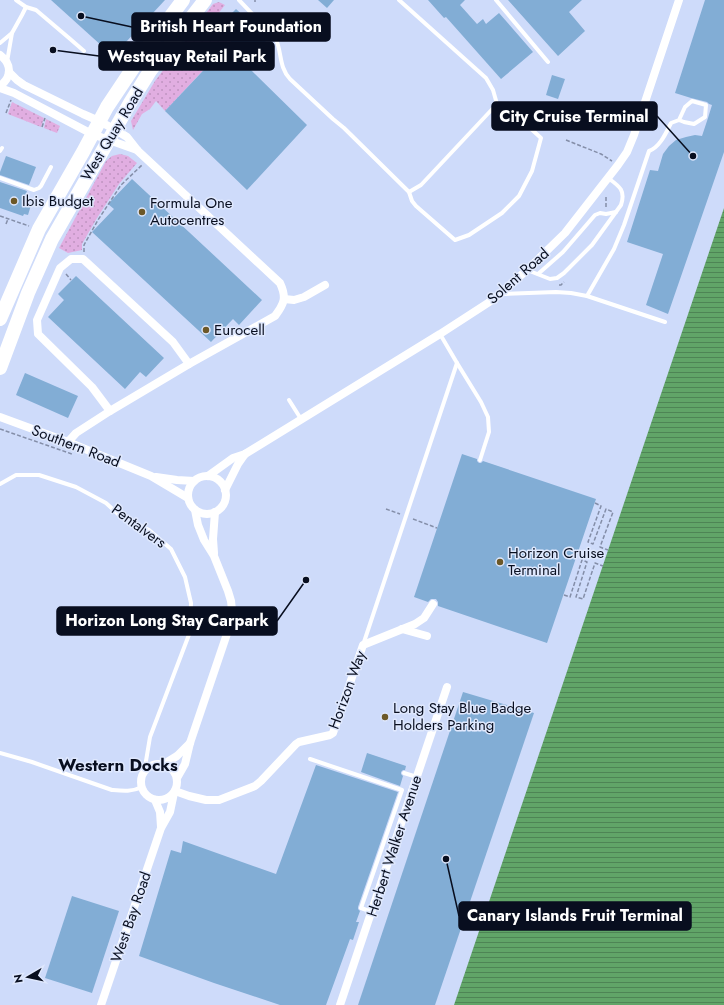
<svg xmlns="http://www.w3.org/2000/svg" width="724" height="1005" font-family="Jost,sans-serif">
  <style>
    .grass { fill: url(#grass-dots) }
    .water { fill: url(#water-rules) }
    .building { fill: #82add5 }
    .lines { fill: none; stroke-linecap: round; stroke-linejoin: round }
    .path { stroke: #848ea8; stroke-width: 1.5; stroke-dasharray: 4 2; stroke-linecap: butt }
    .service { stroke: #fff; stroke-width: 4 }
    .minor { stroke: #fff; stroke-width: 8 }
    .trunk { stroke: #fff; stroke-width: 14 }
    .poi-dot { fill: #6c5827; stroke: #dfe8fd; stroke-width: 1.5 }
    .labels { text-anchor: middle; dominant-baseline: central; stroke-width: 3; stroke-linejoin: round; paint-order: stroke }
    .street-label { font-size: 15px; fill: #080e1f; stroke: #dfe8fd }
    .poi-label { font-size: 15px; fill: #080e1f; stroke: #dfe8fd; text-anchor: start }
    .quarter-label { font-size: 17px; font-weight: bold; fill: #080e1f; stroke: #dfe8fd }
    .leader { fill: none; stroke: #080e1f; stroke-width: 1.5 }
    .callout-dot { fill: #080e1f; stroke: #dfe8fd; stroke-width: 1.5 }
    .callout { fill: #080e1f; stroke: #080e1f; stroke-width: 1.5 }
    .callout-label { font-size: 16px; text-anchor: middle; font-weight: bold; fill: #fff }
  </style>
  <defs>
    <pattern id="grass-dots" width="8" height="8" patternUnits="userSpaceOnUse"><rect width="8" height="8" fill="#e1aee1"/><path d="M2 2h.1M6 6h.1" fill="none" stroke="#c094c1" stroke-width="1.8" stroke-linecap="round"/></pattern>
    <pattern id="water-rules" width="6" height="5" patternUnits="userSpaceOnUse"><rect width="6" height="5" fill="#61a568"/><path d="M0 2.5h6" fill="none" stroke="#4e8555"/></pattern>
  </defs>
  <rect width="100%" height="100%" fill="#cedbfa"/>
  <g class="grass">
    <path d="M 219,2 L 225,5 L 213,20 L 229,35 L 234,38 L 232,40 L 255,62 L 250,68 L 226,46 L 165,111 L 156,101 L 150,109 L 142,114 L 133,130 L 131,121 L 155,81 L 213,4 Z"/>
    <path d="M 12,102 L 44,118 L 41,127 L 8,114 Z"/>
    <path d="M 46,119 L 60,126 L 57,133 L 44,128 Z"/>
    <path d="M 120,154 L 128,156 L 137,163 L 119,184 L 97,218 L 82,244 L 82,250 L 68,253 L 59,248 L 106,161 L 112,156 Z"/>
  </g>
  <path class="water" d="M 724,208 L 724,1005 L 454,1005 Z"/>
  <g class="building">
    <path d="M 51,0 L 165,0 L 113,56 Z"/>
    <path d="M 318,0 L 334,0 L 327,8 Z"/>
    <path d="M 428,0 L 465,0 L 460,5 L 477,24 L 483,19 L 486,24 L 499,13 L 533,52 L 501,79 L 446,17 L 444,18 Z"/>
    <path d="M 508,0 L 582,0 L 569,12 L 585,31 L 558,56 Z"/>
    <path d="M 705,0 L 724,0 L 724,152 L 668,314 L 646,305 L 663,254 L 627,242 L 650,170 L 658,171 L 663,154 L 669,146 L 676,140 L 686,137 L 695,135 L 702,136 L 708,118 L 712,105 L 709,104 L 707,102 L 691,98 L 675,93 Z"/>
    <path d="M 236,9 L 264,35 L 261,37 L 271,47 L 270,50 L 266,54 L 264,52 L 249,68 L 307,125 L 247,190 L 165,111 L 233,39 L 219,26 Z"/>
    <path d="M 552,75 L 565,79 L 558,99 L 546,95 Z"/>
    <path d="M 6,156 L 36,167 L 29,185 L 0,175 L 0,172 Z"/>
    <path d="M 132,179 L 262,300 L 239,325 L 233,319 L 211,342 L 92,232 L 114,209 L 108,204 Z"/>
    <path d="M 0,182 L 27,191 L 25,196 L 29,197 L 27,204 L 31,205 L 28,215 L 24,214 L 23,216 L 0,208 Z"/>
    <path d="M 76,276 L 164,358 L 146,377 L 140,372 L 125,389 L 48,317 L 64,300 L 58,294 Z"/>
    <path d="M 25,373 L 78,396 L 68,418 L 16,395 Z"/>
    <path d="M 462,454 L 477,459 L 477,461 L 479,463 L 481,463 L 483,461 L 596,499 L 547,643 L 438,606 L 438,602 L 436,599 L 431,599 L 428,602 L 414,597 Z"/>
    <path d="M 463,692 L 534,713 L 435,1005 L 358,1005 Z"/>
    <path d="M 367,753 L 406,766 L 405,770 L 403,770 L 401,772 L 401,774 L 403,776 L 400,786 L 361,772 Z"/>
    <path d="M 316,765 L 398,792 L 358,907 L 358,909 L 360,911 L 356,922 L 359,922 L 353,940 L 350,939 L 326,1005 L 280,1005 L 214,983 L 139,956 L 171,850 L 181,853 L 183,841 L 276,874 Z"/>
    <path d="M 72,896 L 119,911 L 92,993 L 45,978 Z"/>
  </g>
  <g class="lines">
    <g class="path">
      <path d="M 255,0 L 255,2"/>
      <path d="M 6,113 L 11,100"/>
      <path d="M 42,127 L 45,118"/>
      <path d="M 566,140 L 601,154 L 612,161"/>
      <path d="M 606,207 L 606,197"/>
      <path d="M 0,216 L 29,226"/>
      <path d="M 6,224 L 8,219"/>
      <path d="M 84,252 L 84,245 L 98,220 L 121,185 L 142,165"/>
      <path d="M 66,274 L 71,280"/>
      <path d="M 559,285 L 561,285 L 564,282"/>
      <path d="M 0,429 L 72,454"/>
      <path d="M 595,503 L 601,506 L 588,542 L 593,544 L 606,509 L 613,512 L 600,547 L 608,550"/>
      <path d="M 386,509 L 400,514"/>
      <path d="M 413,519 L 437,528"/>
      <path d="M 564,595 L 570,597 L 582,560 L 587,562 L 576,597 L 583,599 L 595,563 L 603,566"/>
    </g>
    <g class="service">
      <path d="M 16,0 L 26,7 L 36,10 L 69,38 L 84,51"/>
      <path d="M 239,0 L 276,39 C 282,54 279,67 290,79 L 333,119 L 344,128 L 409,192 L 412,201 L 416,206 L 455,240 L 469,235 L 502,213 L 519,196 L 532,171 L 541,138 L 505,105 L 497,104"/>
      <path d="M 399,0 L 486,78 L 493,90 L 497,104"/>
      <path d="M 496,0 L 548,62"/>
      <path d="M 0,43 L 12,33 L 22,15 L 26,7"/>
      <path d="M 7,62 L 12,33"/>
      <path d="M 0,151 L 2,148"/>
      <path d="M 0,178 L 34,190 L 39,188 L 41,186 L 51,167"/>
      <path d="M 409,192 L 421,185 L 497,104"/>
      <path d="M 527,270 L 550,279 L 557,278 L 564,273 L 592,245 L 621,205 C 626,190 619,186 608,178"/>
      <path d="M 538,274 L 563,252 L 595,215 L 600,213 L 606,214 L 616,212"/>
      <path d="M 501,294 L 556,292 L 571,293 L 587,296 L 665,322"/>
      <path d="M 587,296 L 614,249 L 624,225 L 649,151 C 660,147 666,133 671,123 L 679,120 L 685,107 L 692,101 L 706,105 L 705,117 L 694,124 L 684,122 L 679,120"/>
      <path d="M 440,334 L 457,363 L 481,402 L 488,417 L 489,432 L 480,460"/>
      <path d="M 289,400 L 301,419"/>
      <path d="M 0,484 L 16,475 L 39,475 L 76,487 L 106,503 L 119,515 L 149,530 L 171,549 L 185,577 L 191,603 L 190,632 L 150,737 L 144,773"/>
      <path d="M 363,645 L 457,363"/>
      <path d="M 0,753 L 32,762 L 112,790 C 123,791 132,792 142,787"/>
      <path d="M 310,759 L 402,790 L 361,908 L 372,912"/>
      <path d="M 404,773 L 417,777"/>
    </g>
    <g class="minor">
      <path d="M 0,55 C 12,64 12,77 0,86"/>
      <path d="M 9,72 L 17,80 L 24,85 L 83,114 L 99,121 L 114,129 L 127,137 L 138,151 L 280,283 C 287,298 284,304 275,316 L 189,364 L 110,411 L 76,433 L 68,442"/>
      <path d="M 0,88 L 14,93 L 92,134 L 137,150"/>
      <path d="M 284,299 L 294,300 L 304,297 L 325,285"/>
      <path d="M 110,411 L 92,387 L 38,334 L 37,320 L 60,268 L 71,259 L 83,259 L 173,342 L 189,364"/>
      <path d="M 0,417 L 68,442 L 151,476 L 188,498"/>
      <path d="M 208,476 L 233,458 L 245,454 L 440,334 L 494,299 L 527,270 L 565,233 L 618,165 L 627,152 L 634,135 L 679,0"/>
      <circle cx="207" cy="495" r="19"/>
      <path d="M 156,477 L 177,480 L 194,481"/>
      <path d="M 225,490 L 238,464 L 245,454"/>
      <path d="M 214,553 L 213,539 L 215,512"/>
      <path d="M 402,629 L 427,636"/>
      <circle cx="159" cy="782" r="18"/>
      <path d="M 164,764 L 177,756 L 190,743"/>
      <path d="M 177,778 L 185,764 L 190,743 L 231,622 L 232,610 L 231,601 L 228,591 L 214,556 L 204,540 L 198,525 L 195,510"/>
      <path d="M 175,791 L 189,796 L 206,800 L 219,800 L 255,786 L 261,781 L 296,744 L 299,742 L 330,735 L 333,733 L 363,645 L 415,624 L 424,618 L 433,604"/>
      <path d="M 155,800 L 160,812 L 161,827"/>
      <path d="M 101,1005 L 161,828 L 170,812 L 174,793"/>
      <path d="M 340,1005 L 447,687"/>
    </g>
    <g class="trunk">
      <path d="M 0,319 L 39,229 L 83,152 L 107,107 L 141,56 L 183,0"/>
      <path d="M 0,368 L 28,293 L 52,239 L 130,103 L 150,71 L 205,0"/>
    </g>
  </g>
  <g class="poi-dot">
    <circle cx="14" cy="201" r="4"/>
    <circle cx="142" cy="212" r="4"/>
    <circle cx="206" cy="330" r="4"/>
    <circle cx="500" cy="562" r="4"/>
    <circle cx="385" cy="717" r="4"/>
  </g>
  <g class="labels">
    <g class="street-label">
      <text transform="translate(112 134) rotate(-59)">West Quay Road</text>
      <text transform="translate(518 276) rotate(-41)">Solent Road</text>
      <text transform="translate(76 446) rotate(21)">Southern Road</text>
      <text transform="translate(139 526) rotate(36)">Pentalvers</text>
      <text transform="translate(347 690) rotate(-70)">Horizon Way</text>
      <text transform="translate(394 846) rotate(-72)">Herbert Walker Avenue</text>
      <text transform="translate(131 917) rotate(-71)">West Bay Road</text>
    </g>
    <g class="poi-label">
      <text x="22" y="201">Ibis Budget</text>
      <text x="150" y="203">Formula One<tspan x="150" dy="17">Autocentres</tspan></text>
      <text x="214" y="330">Eurocell</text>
      <text x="508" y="553">Horizon Cruise<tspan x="508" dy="17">Terminal</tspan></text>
      <text x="393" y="708">Long Stay Blue Badge<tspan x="393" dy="17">Holders Parking</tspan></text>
    </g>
    <g class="quarter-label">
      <text x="118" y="765">Western Docks</text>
    </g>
  </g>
  <path class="leader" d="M81 16L132 27M53 50L99 56M693 156L657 116M306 580L277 621M446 859L459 916"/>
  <g class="callout-dot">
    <circle cx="81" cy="16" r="4"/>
    <circle cx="53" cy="50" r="4"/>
    <circle cx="693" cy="156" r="4"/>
    <circle cx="306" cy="580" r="4"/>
    <circle cx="446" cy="859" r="4"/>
  </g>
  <g class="callout">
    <rect x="132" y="13" width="198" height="28" rx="4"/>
    <rect x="99" y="42" width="175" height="28" rx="4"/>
    <rect x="492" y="102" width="165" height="28" rx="4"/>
    <rect x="57" y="607" width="220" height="28" rx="4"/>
    <rect x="459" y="902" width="232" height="28" rx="4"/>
  </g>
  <g class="callout-label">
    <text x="231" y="32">British Heart Foundation</text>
    <text x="187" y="62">Westquay Retail Park</text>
    <text x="574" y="122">City Cruise Terminal</text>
    <text x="167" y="626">Horizon Long Stay Carpark</text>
    <text x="575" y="921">Canary Islands Fruit Terminal</text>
  </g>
  <g transform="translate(28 977) rotate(261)" stroke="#dfe8fd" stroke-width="3" paint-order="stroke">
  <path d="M0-3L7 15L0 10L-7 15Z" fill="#080e1f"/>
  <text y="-6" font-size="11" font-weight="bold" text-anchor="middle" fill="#080e1f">N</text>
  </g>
</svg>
